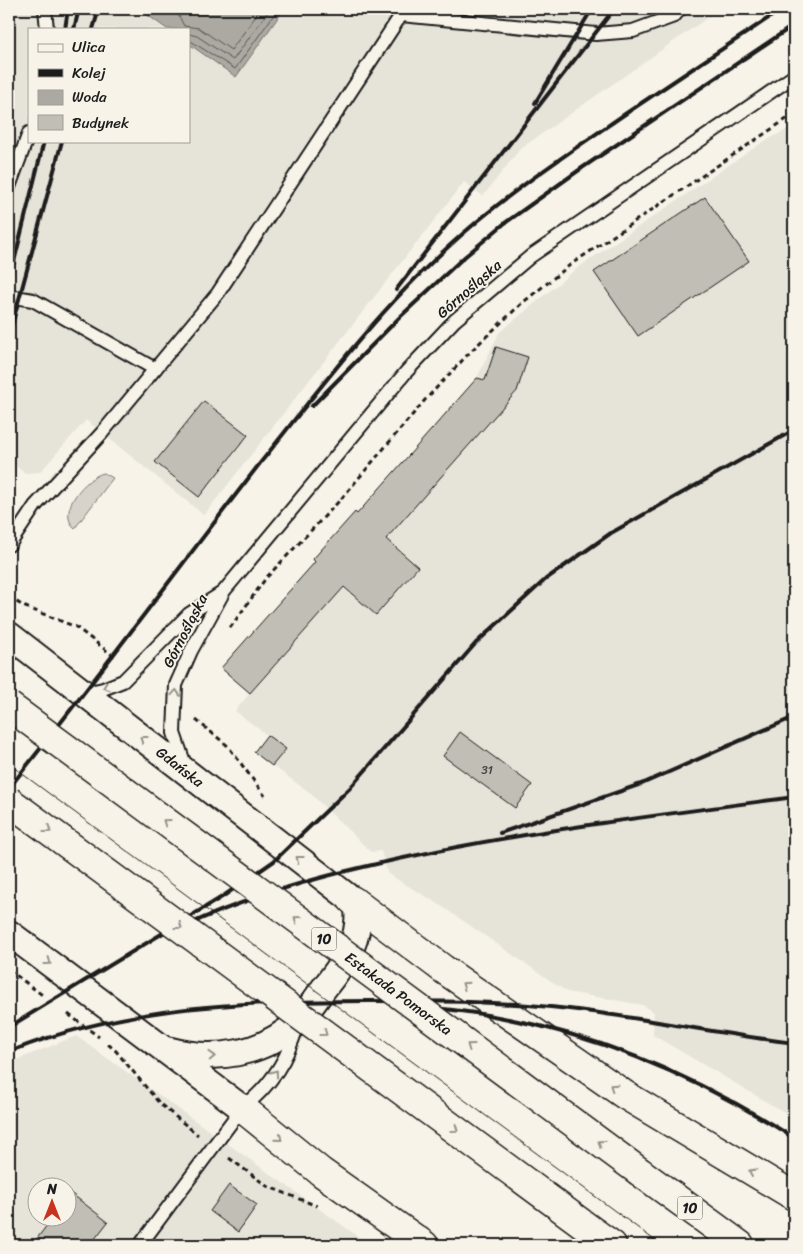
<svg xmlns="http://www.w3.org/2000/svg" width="803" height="1254" font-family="Sriracha,sans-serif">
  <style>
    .built { fill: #e6e3d9; fill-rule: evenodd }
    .green { fill: #d7d3cb; stroke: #7a7874 }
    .water { fill: #aca9a2; stroke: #72716c }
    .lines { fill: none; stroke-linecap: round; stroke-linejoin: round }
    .shore { stroke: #565452; stroke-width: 1 }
    .building { fill: #c0beb5; stroke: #1c1c1c }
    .service-casing { stroke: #1c1c1c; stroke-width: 16 }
    .minor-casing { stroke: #1c1c1c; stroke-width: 29 }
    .primary-casing { stroke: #1c1c1c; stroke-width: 31 }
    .path { stroke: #1c1c1c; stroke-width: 3; stroke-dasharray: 5 4; stroke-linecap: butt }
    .service { stroke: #f7f3e8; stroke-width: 12 }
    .minor { stroke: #f7f3e8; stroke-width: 25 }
    .primary { stroke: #f7f3e8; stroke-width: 28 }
    .tram { stroke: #1c1c1c; stroke-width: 1 }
    .rail { stroke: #1c1c1c; stroke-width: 4 }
    .primary-bridge-casing { stroke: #1c1c1c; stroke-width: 31; stroke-linecap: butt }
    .primary-bridge { stroke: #f7f3e8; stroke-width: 28 }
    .oneway { stroke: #94928c }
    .labels { text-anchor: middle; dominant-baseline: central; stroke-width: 4; stroke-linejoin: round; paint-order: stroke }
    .number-label { font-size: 12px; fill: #454442 }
    .shield { fill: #f7f3e8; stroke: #5e5c59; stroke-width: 1 }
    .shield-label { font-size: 14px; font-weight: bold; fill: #1c1c1c }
    .street-label { font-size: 15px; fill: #1c1c1c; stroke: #f7f3e8 }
  </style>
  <rect width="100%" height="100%" fill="#f7f3e8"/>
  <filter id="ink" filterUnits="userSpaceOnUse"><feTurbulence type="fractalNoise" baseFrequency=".02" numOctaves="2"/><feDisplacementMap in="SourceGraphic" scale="10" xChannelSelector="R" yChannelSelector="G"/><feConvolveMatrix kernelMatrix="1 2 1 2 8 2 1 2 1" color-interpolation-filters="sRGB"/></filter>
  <g filter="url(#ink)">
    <g class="built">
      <path d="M 9,9 L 720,9 L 520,149 L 483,196 L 464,182 L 204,515 L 86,420 L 40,472 L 25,473 L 9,461 ZM 29,29 L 189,29 L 189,141 L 29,141 Z"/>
      <path d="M 794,126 L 794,1118 L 653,1035 L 654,1012 L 643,1005 L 567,992 L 437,903 L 388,874 L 381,851 L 371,852 L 310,793 L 254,752 L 267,735 L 235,711 L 250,693 L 221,668 L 315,562 L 313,559 L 355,512 L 358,513 L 477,378 L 499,333 L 576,269 L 763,142 Z"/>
      <path d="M 76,1036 L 370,1245 L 9,1245 L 9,1063 ZM 38,1186 L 68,1186 L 68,1216 L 38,1216 Z"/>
    </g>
    <path class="green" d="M 104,473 L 113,478 L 75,528 C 55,512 87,476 104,473 Z"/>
    <path class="water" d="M 139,9 L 284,9 L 236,77 L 189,44 L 189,29 L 167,29 Z"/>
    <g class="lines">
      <g class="shore">
        <path d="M 171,9 L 179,16 L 184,26 L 199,28 L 231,50 L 261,9"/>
        <path d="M 189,34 L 197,36 L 233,60 L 270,9"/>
        <path d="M 189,40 L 235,69 L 278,9"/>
      </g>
    </g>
    <g class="building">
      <path d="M 705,197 L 749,261 L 638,336 L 594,272 Z"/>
      <path d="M 496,347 L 528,357 L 517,391 L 386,539 L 418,567 L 376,615 L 344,587 L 250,693 L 221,668 L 315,562 L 313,559 L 355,512 L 357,514 L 477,378 L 485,380 Z"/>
      <path d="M 204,401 L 248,435 L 199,497 L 155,462 Z"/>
      <path d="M 460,732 L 532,785 L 515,808 L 443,756 Z"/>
      <path d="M 267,735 L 286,749 L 272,766 L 254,752 Z"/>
      <path d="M 229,1185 L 257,1205 L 238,1232 L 210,1211 Z"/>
      <path d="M 68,1191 L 108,1222 L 90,1245 L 32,1245 L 54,1216 L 68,1216 Z"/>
    </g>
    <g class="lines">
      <defs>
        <g id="service">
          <path d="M 45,9 L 47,29"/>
          <path d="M 401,15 L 596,34 L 633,31 L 674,16 L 680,9"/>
          <path d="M 9,187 L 29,133"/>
          <path d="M 9,296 L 33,300 L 155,369"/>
          <path d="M 9,545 L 35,506 L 102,433 L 218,293 L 405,9"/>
          <path d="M 85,693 L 103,689 L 123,681 L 189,614 L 222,593"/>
          <path d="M 186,768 L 174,733 L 176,685 L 191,651 L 224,591 L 406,372 L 454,321 L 531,256 L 794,76"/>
          <path d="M 140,1245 L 242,1108 C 270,1087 288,1059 297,1026"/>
        </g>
        <g id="minor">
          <path id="s1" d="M 9,635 L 352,900"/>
          <path d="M 9,933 L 242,1108"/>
          <path d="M 169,1050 C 213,1062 263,1055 297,1022 C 309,1011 318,995 328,983 C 348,957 362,937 357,903"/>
        </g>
        <g id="primary">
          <path d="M 352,900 L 443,969 L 625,1095 L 794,1196"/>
          <path d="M 242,1108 L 321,1172 L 424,1245"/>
          <path d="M 640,1172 L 740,1245"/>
          <path d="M 595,1233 L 612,1245"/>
        </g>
      </defs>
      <use href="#service" class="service-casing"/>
      <use href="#minor" class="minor-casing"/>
      <use href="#primary" class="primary-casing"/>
      <g class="path">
        <path d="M 9,597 L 23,606 L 76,627 L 116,658"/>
        <path d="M 230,628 L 266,578 L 341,499 L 425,400 L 473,349 L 521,304 L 570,265 L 794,114"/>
        <path d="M 196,720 L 228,746 L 265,796"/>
        <path d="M 9,970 L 45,997"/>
        <path d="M 68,1014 L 99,1037"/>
        <path d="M 108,1044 L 116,1051 L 160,1104 L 198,1135"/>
        <path d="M 229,1158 L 267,1186 L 317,1206"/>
      </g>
      <use href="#service" class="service"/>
      <use href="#minor" class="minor"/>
      <use href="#primary" class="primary"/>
      <path class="tram" d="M 9,764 L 661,1245"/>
      <g class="rail">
        <path d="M 65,29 L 68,9"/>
        <path d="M 74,29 L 79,9"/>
        <path d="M 93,29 L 99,9"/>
        <path d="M 535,103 L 592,9"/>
        <path d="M 9,282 L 44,141"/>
        <path d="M 396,290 L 614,9"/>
        <path d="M 9,336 L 62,141"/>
        <path d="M 312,406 L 400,317 L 462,259 L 505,223 L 582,168 L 794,25"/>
        <path d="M 9,788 C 95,681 177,570 261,462 C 320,388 377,312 447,248 C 502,197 564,156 625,114 C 678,79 730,44 782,9"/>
        <path d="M 500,833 L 644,783 L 794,717"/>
        <path d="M 185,926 C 275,885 361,866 457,847 C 569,826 682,812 794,797"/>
        <path d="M 434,1008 C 565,1020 684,1068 794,1138"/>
        <path d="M 9,1027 L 222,897 L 274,861 L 350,788 L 476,643 L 546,579 L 611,533 L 794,430"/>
        <path d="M 9,1052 C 125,1005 246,1001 370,1001 C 437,1001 503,1001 569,1009 C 645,1018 719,1034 794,1043"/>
      </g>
      <defs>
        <g id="primary-bridge">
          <path id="s2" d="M 9,706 L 640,1172"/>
          <path d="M 9,801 L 595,1233"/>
        </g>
      </defs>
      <use href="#primary-bridge" class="primary-bridge-casing"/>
      <use href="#primary-bridge" class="primary-bridge"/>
    </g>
    <defs><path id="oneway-chevron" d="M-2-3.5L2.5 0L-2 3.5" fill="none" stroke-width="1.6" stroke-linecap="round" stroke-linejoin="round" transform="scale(1.25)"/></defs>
    <g class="oneway">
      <use href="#oneway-chevron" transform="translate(106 687) rotate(160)"/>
      <use href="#oneway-chevron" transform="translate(176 693) rotate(-86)"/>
      <use href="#oneway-chevron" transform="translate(143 739) rotate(-143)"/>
      <use href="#oneway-chevron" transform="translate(166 822) rotate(-144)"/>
      <use href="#oneway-chevron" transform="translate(48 830) rotate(36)"/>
      <use href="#oneway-chevron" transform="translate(299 859) rotate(-142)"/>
      <use href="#oneway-chevron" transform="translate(297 919) rotate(-144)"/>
      <use href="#oneway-chevron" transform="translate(179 926) rotate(36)"/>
      <use href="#oneway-chevron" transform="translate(48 962) rotate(36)"/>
      <use href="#oneway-chevron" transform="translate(465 985) rotate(-145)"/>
      <use href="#oneway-chevron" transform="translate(324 1033) rotate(36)"/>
      <use href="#oneway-chevron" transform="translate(470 1046) rotate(-144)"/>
      <use href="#oneway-chevron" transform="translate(212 1056) rotate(-2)"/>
      <use href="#oneway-chevron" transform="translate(275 1073) rotate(-54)"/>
      <use href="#oneway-chevron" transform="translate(613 1087) rotate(-146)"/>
      <use href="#oneway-chevron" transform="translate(455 1129) rotate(36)"/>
      <use href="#oneway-chevron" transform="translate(279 1138) rotate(39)"/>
      <use href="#oneway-chevron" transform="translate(601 1143) rotate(-144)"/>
      <use href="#oneway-chevron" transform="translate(752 1172) rotate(-150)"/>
    </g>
  </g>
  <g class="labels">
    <g class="number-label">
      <text x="487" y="770">31</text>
    </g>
    <g class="shield">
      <rect x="311.5" y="927.5" width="25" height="23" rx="4"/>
      <rect x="677.5" y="1196.5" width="25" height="23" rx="4"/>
    </g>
    <g class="shield-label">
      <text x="324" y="939">10</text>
      <text x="690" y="1208">10</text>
    </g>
    <g class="street-label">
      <text transform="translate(469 289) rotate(-41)">Górnośląska</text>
      <text transform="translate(185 631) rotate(-63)">Górnośląska</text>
      <text stroke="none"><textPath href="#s1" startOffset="216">Gdańska</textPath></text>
      <text stroke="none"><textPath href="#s2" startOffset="484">Estakada Pomorska</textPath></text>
    </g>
  </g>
  <rect width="803" height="1254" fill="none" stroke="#f7f3e8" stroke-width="30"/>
  <rect x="15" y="15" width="773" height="1224" fill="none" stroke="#1c1c1c" stroke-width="2" filter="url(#ink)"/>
  <rect x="28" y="28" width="162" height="115" fill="#f7f3e8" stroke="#9f9d96"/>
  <rect x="38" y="44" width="25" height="8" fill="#f7f3e8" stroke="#9f9d96"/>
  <text x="72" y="52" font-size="15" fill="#1c1c1c">Ulica</text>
  <rect x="38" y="69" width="25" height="8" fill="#1c1c1c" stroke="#9f9d96"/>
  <text x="72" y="78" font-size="15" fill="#1c1c1c">Kolej</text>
  <rect x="38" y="90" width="25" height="15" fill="#aca9a2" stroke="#9f9d96"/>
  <text x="72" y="102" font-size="15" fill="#1c1c1c">Woda</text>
  <rect x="38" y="115" width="25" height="15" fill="#c0beb5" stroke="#9f9d96"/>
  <text x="72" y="128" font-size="15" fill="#1c1c1c">Budynek</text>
  <g transform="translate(52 1202)"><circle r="24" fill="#f7f3e8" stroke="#9f9d96"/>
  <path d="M0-4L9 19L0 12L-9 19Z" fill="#c8321e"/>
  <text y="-8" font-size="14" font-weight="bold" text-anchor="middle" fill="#1c1c1c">N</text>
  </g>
</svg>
